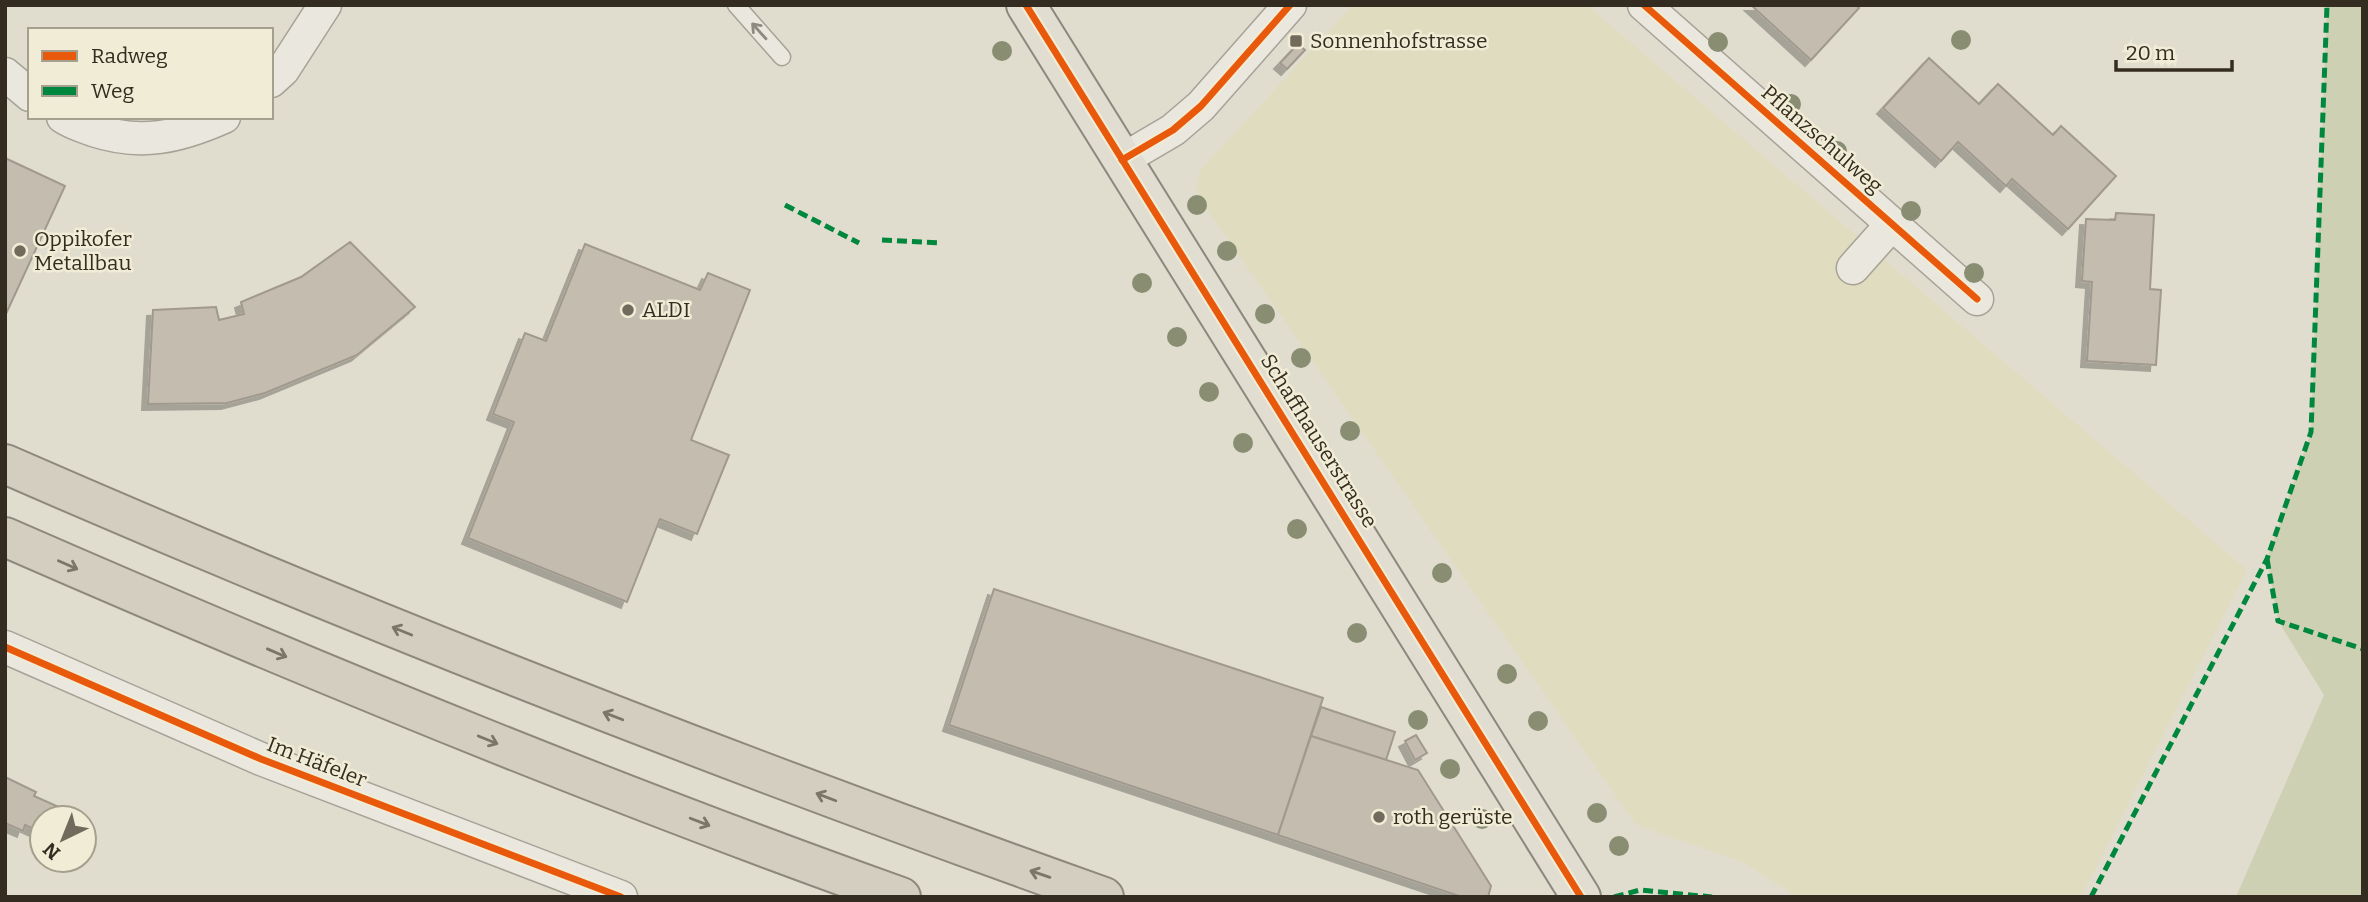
<svg xmlns="http://www.w3.org/2000/svg" width="2368" height="902" font-family="Bitter,serif">
  <style>
    .farmland { fill: #dfdcc0 }
    .green { fill: #cdd0b2 }
    .building { fill: #c4bdaf; stroke: #a1998e; stroke-width: 2; filter: url(#shadow) }
    .lines { fill: none; stroke-linecap: round; stroke-linejoin: round }
    .service-casing { stroke: #a6a297; stroke-width: 19 }
    .minor-casing { stroke: #a6a297; stroke-width: 35 }
    .primary-casing { stroke: #8c887e; stroke-width: 42 }
    .motorway-casing { stroke: #8c887e; stroke-width: 42 }
    .service { stroke: #eae7de; stroke-width: 16 }
    .minor { stroke: #eae7de; stroke-width: 32 }
    .primary { stroke: #e1ded1; stroke-width: 38 }
    .motorway { stroke: #d3cebf; stroke-width: 38 }
    .quiet { stroke: #00873e; stroke-width: 5; stroke-dasharray: 10 5; stroke-linecap: butt }
    .cycleway-casing { stroke: #f1ecd5; stroke-width: 11 }
    .cycleway { stroke: #e8590c; stroke-width: 7 }
    .tree { fill: #898e73 }
    .oneway { stroke: #8f8a7f }
    .oneway2 { stroke: #7c7568 }
    .poi-dot { fill: #716a5d; stroke: #f1ecd5; stroke-width: 2.5 }
    .labels { text-anchor: middle; dominant-baseline: central; stroke-width: 5; stroke-linejoin: round; paint-order: stroke }
    .poi-label { font-size: 21px; fill: #342c20; stroke: #f1ecd5; text-anchor: start }
    .street-label { font-size: 21px; fill: #342c20; stroke: #f1ecd5 }
  </style>
  <defs>
    <filter id="shadow"><feDropShadow dx="-6" dy="6" stdDeviation="0" flood-color="#0004"/></filter>
  </defs>
  <rect width="100%" height="100%" fill="#e1ddce"/>
  <path class="farmland" d="M 1353,5 L 1587,5 L 2247,570 L 2081,897 L 1798,897 L 1743,862 L 1636,825 L 1201,201 L 1196,186 L 1201,169 Z"/>
  <path class="green" d="M 2327,5 L 2363,5 L 2363,897 L 2236,897 L 2324,695 L 2278,621 L 2267,559 L 2311,432 Z"/>
  <g class="building">
    <path d="M 1751,5 L 1856,5 L 1859,8 L 1811,60 Z"/>
    <path d="M 1298,44 L 1305,50 L 1287,69 L 1280,63 Z"/>
    <path d="M 1929,58 L 1979,104 L 1998,84 L 2053,135 L 2061,126 L 2116,176 L 2068,229 L 2012,179 L 2006,186 L 1958,142 L 1941,161 L 1883,108 Z"/>
    <path d="M 5,158 L 65,186 L 5,316 Z"/>
    <path d="M 2116,213 L 2154,215 L 2150,289 L 2161,290 L 2156,365 L 2087,361 L 2092,282 L 2082,281 L 2086,219 L 2115,220 Z"/>
    <path d="M 350,242 L 415,307 L 357,355 L 265,393 L 227,403 L 148,404 L 153,310 L 216,307 L 219,320 L 244,314 L 241,302 L 301,277 Z"/>
    <path d="M 585,244 L 700,290 L 708,273 L 750,290 L 691,440 L 729,455 L 697,534 L 660,519 L 627,602 L 468,538 L 514,422 L 493,414 L 525,333 L 546,341 Z"/>
    <path d="M 994,589 L 1323,698 L 1278,835 L 949,725 Z"/>
    <path d="M 1321,707 L 1395,732 L 1386,760 L 1311,736 Z"/>
    <path d="M 1416,735 L 1427,753 L 1415,760 L 1405,741 Z"/>
    <path d="M 1311,736 L 1418,770 L 1491,886 L 1488,897 L 1462,897 L 1278,835 Z"/>
    <path d="M 5,777 L 36,792 L 34,796 L 70,812 L 67,818 L 42,818 L 42,833 L 25,825 L 23,831 L 5,823 Z"/>
  </g>
  <g class="lines">
    <defs>
      <path id="service" d="M 736,5 L 782,57"/>
      <g id="minor">
        <path d="M 1644,5 L 1977,299"/>
        <path d="M 5,74 L 30,95"/>
        <path d="M 271,81 L 283,70 L 325,5"/>
        <path d="M 63,117 C 72,123 82,126 93,130 C 141,146 179,137 224,117"/>
        <path d="M 1122,160 L 1173,130 L 1201,106 L 1290,5"/>
        <path d="M 1853,268 L 1892,224"/>
        <path d="M 5,647 L 261,759 L 621,897"/>
      </g>
      <path id="primary" d="M 1026,5 L 1581,897"/>
      <g id="motorway">
        <path d="M 5,464 C 366,622 733,765 1104,897"/>
        <path d="M 5,537 C 300,666 598,789 901,897"/>
      </g>
    </defs>
    <use href="#service" class="service-casing"/>
    <use href="#minor" class="minor-casing"/>
    <use href="#primary" class="primary-casing"/>
    <use href="#motorway" class="motorway-casing"/>
    <use href="#service" class="service"/>
    <use href="#minor" class="minor"/>
    <use href="#primary" class="primary"/>
    <use href="#motorway" class="motorway"/>
    <g class="quiet">
      <path d="M 785,205 L 859,243"/>
      <path d="M 882,240 L 940,243"/>
      <path d="M 2267,559 L 2278,621 L 2363,649"/>
      <path d="M 1614,897 L 1640,890 L 1712,897"/>
      <path d="M 2091,897 L 2267,559 L 2311,432 L 2327,5"/>
    </g>
    <defs>
      <g id="cycleway">
        <path d="M 1026,5 L 1581,897"/>
        <path d="M 1644,5 L 1977,299"/>
        <path d="M 1122,160 L 1173,130 L 1201,106 L 1290,5"/>
        <path d="M 5,647 L 261,759 L 621,897"/>
      </g>
    </defs>
    <use href="#cycleway" class="cycleway-casing"/>
    <use href="#cycleway" class="cycleway"/>
  </g>
  <g class="tree">
    <circle cx="1961" cy="40" r="10"/>
    <circle cx="1718" cy="42" r="10"/>
    <circle cx="1002" cy="51" r="10"/>
    <circle cx="1791" cy="104" r="10"/>
    <circle cx="1837" cy="151" r="10"/>
    <circle cx="1197" cy="205" r="10"/>
    <circle cx="1911" cy="211" r="10"/>
    <circle cx="1227" cy="251" r="10"/>
    <circle cx="1974" cy="273" r="10"/>
    <circle cx="1142" cy="283" r="10"/>
    <circle cx="1265" cy="314" r="10"/>
    <circle cx="1177" cy="337" r="10"/>
    <circle cx="1301" cy="358" r="10"/>
    <circle cx="1209" cy="392" r="10"/>
    <circle cx="1350" cy="431" r="10"/>
    <circle cx="1243" cy="443" r="10"/>
    <circle cx="1297" cy="529" r="10"/>
    <circle cx="1442" cy="573" r="10"/>
    <circle cx="1357" cy="633" r="10"/>
    <circle cx="1507" cy="674" r="10"/>
    <circle cx="1418" cy="720" r="10"/>
    <circle cx="1538" cy="721" r="10"/>
    <circle cx="1450" cy="769" r="10"/>
    <circle cx="1597" cy="813" r="10"/>
    <circle cx="1482" cy="819" r="10"/>
    <circle cx="1619" cy="846" r="10"/>
  </g>
  <defs><path id="oneway-shaft" d="M-6 0H5M1.5-3L5.5 0L1.5 3" fill="none" stroke-width="1.6" stroke-linecap="round" stroke-linejoin="round" transform="scale(1.75)"/></defs>
  <use class="oneway" href="#oneway-shaft" transform="translate(759 31) rotate(-132)"/>
  <g class="oneway2">
    <use href="#oneway-shaft" transform="translate(68 565) rotate(24)"/>
    <use href="#oneway-shaft" transform="translate(402 631) rotate(-158)"/>
    <use href="#oneway-shaft" transform="translate(277 653) rotate(23)"/>
    <use href="#oneway-shaft" transform="translate(613 716) rotate(-159)"/>
    <use href="#oneway-shaft" transform="translate(488 740) rotate(22)"/>
    <use href="#oneway-shaft" transform="translate(826 797) rotate(-159)"/>
    <use href="#oneway-shaft" transform="translate(700 822) rotate(21)"/>
    <use href="#oneway-shaft" transform="translate(1040 874) rotate(-161)"/>
  </g>
  <g class="poi-dot">
    <rect x="1289" y="34" width="14" height="14" rx="3.5"/>
    <circle cx="20" cy="251" r="7"/>
    <circle cx="628" cy="310" r="7"/>
    <circle cx="1379" cy="817" r="7"/>
  </g>
  <g class="labels">
    <g class="poi-label">
      <text x="1310" y="41">Sonnenhofstrasse</text>
      <text x="34" y="239">Oppikofer<tspan x="34" dy="24">Metallbau</tspan></text>
      <text x="642" y="310">ALDI</text>
      <text x="1393" y="817">roth gerüste</text>
    </g>
    <g class="street-label">
      <text transform="translate(1822 139) rotate(41)">Pflanzschulweg</text>
      <text transform="translate(1319 441) rotate(58)">Schaffhauserstrasse</text>
      <text transform="translate(317 762) rotate(21)">Im Häfeler</text>
    </g>
  </g>
  <rect width="2368" height="902" fill="none" stroke="#342c20" stroke-width="14"/>
  <rect x="28" y="28" width="245" height="91" fill="#f1ecd5" stroke="#a59f8d" stroke-width="2"/>
  <rect x="42" y="51" width="35" height="10" fill="#e8590c" stroke="#a59f8d" stroke-width="2"/>
  <text x="91" y="63" font-size="21" fill="#342c20">Radweg</text>
  <rect x="42" y="86" width="35" height="10" fill="#00873e" stroke="#a59f8d" stroke-width="2"/>
  <text x="91" y="98" font-size="21" fill="#342c20">Weg</text>
  <g transform="translate(63 839) rotate(223)"><circle r="33" fill="#f1ecd5" stroke="#a59f8d" stroke-width="2"/>
  <path d="M0-5L12 26L0 18L-12 26Z" fill="#716a5d"/>
  <text y="-10" font-size="19" font-weight="bold" text-anchor="middle" fill="#342c20">N</text>
  </g>
  <path d="M2116 60v10h116v-10" fill="none" stroke="#342c20" stroke-width="3.5"/>
  <text x="2126" y="60" font-size="21" fill="#342c20" stroke="#f1ecd5" stroke-width="5" paint-order="stroke">20 m</text>
</svg>
